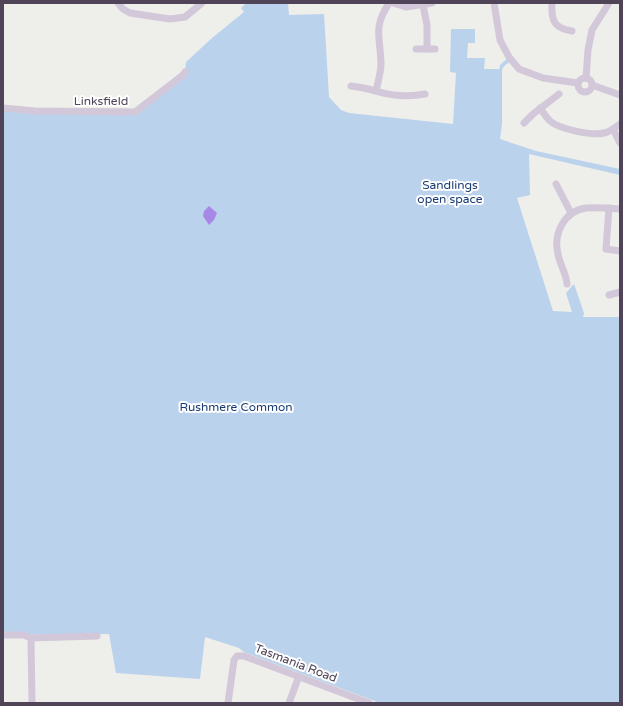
<svg xmlns="http://www.w3.org/2000/svg" width="623" height="706" font-family="'Varela Round',sans-serif">
  <style>
    .green { fill: #bad2ec }
    .water { fill: #a888e7 }
    .lines { fill: none; stroke-linecap: round; stroke-linejoin: round }
    .minor { stroke: #d2c8d9; stroke-width: 7 }
    .labels { text-anchor: middle; dominant-baseline: central; stroke-width: 4; stroke-linejoin: round; paint-order: stroke }
    .street-label { font-size: 12px; fill: #504558; stroke: #fff }
    .park-label { font-size: 12px; fill: #193c75; stroke: #fff }
  </style>
  <rect width="100%" height="100%" fill="#eeeeeb"/>
  <path class="green" d="M 246,3 L 288,3 L 289,15 L 324,14 L 329,97 L 341,110 L 349,113 L 453,124 L 456,73 L 450,72 L 451,29 L 475,29 L 475,43 L 468,43 L 467,58 L 485,58 L 484,69 L 499,69 L 499,71 L 500,65 L 509,57 L 512,60 L 504,66 L 502,70 L 502,123 L 500,139 L 536,151 L 620,169 L 620,175 L 529,154 L 530,195 L 517,198 L 553,311 L 572,312 L 566,293 L 574,284 L 584,313 L 583,317 L 620,317 L 620,703 L 380,703 L 244,652 L 239,648 L 205,637 L 200,679 L 116,673 L 109,634 L 3,635 L 3,108 L 135,112 L 185,72 L 186,62 L 212,38 L 244,12 L 241,8 Z"/>
  <path class="water" d="M 209,206 L 217,213 L 214,220 L 209,225 L 203,216 L 204,211 Z"/>
  <g class="lines">
    <g class="minor">
      <path d="M 118,3 L 123,9 L 130,13 L 170,19 L 185,17 L 202,3"/>
      <path d="M 389,3 C 373,28 380,36 381,63 C 381,72 378,82 376,91 C 390,96 410,97 425,94"/>
      <path d="M 393,3 L 406,7 L 432,3"/>
      <path d="M 494,3 L 500,40 L 509,57 L 519,69 L 543,78 L 578,83"/>
      <path d="M 552,3 C 551,21 554,28 572,31"/>
      <path d="M 423,5 L 427,25 L 427,49"/>
      <path d="M 416,49 L 435,49"/>
      <path d="M 586,78 L 588,50 L 592,30 L 609,3"/>
      <circle cx="585" cy="85" r="7"/>
      <path d="M 592,85 L 620,95"/>
      <path d="M 351,86 L 364,88 L 376,91"/>
      <path d="M 3,108 L 35,111 L 135,112 L 183,75 L 185,72"/>
      <path d="M 540,108 C 543,112 546,117 550,121 C 559,129 592,136 604,133 C 610,132 615,128 620,124"/>
      <path d="M 524,123 L 533,114 L 559,94"/>
      <path d="M 613,129 L 620,143"/>
      <path d="M 556,184 L 571,213"/>
      <path d="M 609,208 L 606,249 L 620,251"/>
      <path d="M 567,284 C 566,273 560,265 558,254 C 553,234 564,211 586,208 C 597,207 609,208 620,209"/>
      <path d="M 609,295 L 620,292"/>
      <path d="M 3,635 L 24,635 L 31,638 L 97,636"/>
      <path d="M 31,638 L 32,703"/>
      <path d="M 228,703 L 234,660 L 237,656 L 244,656 L 369,703"/>
      <path d="M 289,703 L 299,676"/>
    </g>
  </g>
  <g class="labels">
    <g class="street-label">
      <text x="101" y="101">Linksfield</text>
      <text transform="translate(296 663) rotate(21)">Tasmania Road</text>
    </g>
    <g class="park-label">
      <text x="450" y="185">Sandlings<tspan x="450" dy="14">open space</tspan></text>
      <text x="236" y="407">Rushmere Common</text>
    </g>
  </g>
  <rect width="623" height="706" fill="none" stroke="#504558" stroke-width="8"/>
</svg>
